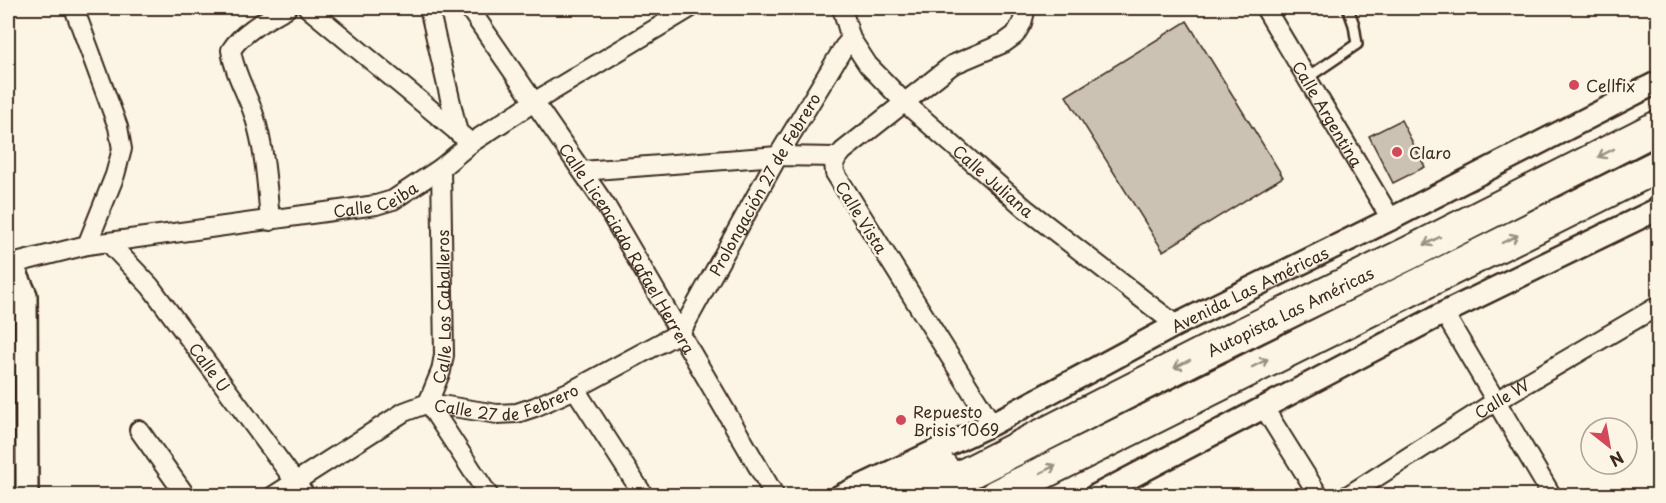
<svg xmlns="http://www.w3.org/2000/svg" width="1666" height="503" font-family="'Playpen Sans',sans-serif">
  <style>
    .building { fill: #ccc2b3; stroke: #3b2a1e; stroke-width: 1.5 }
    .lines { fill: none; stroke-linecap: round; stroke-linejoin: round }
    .service-casing { stroke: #3b2a1e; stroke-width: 14 }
    .minor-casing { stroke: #3b2a1e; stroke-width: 22 }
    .tertiary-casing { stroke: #3b2a1e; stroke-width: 26 }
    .motorway-casing { stroke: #3b2a1e; stroke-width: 36 }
    .service { stroke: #fcf5e5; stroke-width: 9 }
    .minor { stroke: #fcf5e5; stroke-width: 18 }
    .tertiary { stroke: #fcf5e5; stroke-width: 21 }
    .motorway { stroke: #fcf5e5; stroke-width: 32 }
    .oneway { stroke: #9c9082 }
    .poi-dot { fill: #d1495b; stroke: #fcf5e5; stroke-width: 2 }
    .labels { text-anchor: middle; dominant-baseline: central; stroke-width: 5; stroke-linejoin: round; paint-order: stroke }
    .poi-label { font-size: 16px; fill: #3b2a1e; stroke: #fcf5e5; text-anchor: start }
    .street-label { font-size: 16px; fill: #3b2a1e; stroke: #fcf5e5 }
  </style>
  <rect width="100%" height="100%" fill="#fcf5e5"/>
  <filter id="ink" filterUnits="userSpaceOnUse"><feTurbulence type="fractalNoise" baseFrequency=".0167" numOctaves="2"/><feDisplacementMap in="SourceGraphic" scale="12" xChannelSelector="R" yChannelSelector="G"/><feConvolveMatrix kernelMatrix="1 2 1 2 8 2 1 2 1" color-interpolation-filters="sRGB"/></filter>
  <g filter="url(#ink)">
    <g class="building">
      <path d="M 1187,21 L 1283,177 L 1163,251 L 1066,96 Z"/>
      <path d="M 1401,120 L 1425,167 L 1393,183 L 1369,136 Z"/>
    </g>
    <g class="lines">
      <defs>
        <path id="service" d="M 1307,78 L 1357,44 L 1354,25 L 1348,8"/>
        <g id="minor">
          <path d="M 74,8 L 118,127 L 122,149 L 115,175 L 87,245"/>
          <path d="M 308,8 L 471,143"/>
          <path d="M 429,8 L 458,133"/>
          <path id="s1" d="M 469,8 L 606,206 L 775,496"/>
          <path id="s2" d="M 842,8 L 851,39 L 868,65 L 905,103 L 1026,209 L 1176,325"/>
          <path id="s3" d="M 1265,8 L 1391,219"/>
          <path d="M 582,171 L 778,156 L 837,157"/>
          <path d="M 270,221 C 267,185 265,149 254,115 C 247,93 234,73 231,50 C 243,31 268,19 287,8"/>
          <path id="s4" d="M 109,243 L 150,286 L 306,496"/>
          <path id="s5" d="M 12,264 L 87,245 L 376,205 L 393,200 L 441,168 L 471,143 L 534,102 L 690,8"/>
          <path d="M 1444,313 L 1552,496"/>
          <path d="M 575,389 L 644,496"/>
          <path id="s6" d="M 428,403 L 441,371 L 444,355 L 441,168"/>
          <path d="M 428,403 L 489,496"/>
          <path d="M 1264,408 L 1319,496"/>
          <path d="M 992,424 L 835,173 L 834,162 L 843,151 L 952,65 L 1004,43 L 1015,35 L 1022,23 L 1026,8"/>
          <path d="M 139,430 L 186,496"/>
          <path id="s7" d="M 273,496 L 404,412 L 428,403 L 497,414 L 517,413 L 535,407 L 575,389 L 681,332 L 778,156 L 844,47 L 851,39"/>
          <path id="s8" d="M 1347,496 L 1496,401 L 1658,306"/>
        </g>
        <g id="tertiary">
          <path d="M 8,261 L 12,264 L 26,295 L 27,496"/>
          <path id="s9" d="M 840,496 L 992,424 L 1176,325 L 1391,219 L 1658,82"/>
          <path d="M 1095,496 L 1444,313 L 1658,209"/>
        </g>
        <g id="motorway">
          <path d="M 879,496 L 942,468"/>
          <path id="s10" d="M 923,496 L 1204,353 L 1409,253 L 1658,127"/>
          <path d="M 996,496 L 1658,166"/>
        </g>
      </defs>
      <use href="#service" class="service-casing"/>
      <use href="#minor" class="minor-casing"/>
      <use href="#tertiary" class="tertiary-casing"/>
      <use href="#motorway" class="motorway-casing"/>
      <use href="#service" class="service"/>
      <use href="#minor" class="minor"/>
      <use href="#tertiary" class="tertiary"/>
      <use href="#motorway" class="motorway"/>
    </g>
    <defs><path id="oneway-shaft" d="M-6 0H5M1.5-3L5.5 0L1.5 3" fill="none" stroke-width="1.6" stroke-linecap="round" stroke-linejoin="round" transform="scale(1.5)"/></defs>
    <g class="oneway">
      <use href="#oneway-shaft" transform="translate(1606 153) rotate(153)"/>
      <use href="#oneway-shaft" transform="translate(1510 239) rotate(-26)"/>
      <use href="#oneway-shaft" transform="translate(1432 241) rotate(153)"/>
      <use href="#oneway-shaft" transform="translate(1260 363) rotate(-27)"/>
      <use href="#oneway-shaft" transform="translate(1182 364) rotate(153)"/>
      <use href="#oneway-shaft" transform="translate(1048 469) rotate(-27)"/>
    </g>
  </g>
  <g class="poi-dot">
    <circle cx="1574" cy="85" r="6"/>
    <circle cx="1397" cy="152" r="6"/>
    <circle cx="901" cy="420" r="6"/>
  </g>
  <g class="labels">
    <g class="poi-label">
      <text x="1586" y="85">Cellfix</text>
      <text x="1409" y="152">Claro</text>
      <text x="913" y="411">Repuesto<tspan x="913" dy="18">Brisis 1069</tspan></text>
    </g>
    <g class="street-label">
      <text stroke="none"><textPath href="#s3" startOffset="123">Calle Argentina</textPath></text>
      <text stroke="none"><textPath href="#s2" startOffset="234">Calle Juliana</textPath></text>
      <text stroke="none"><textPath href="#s7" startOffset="624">Prolongación 27 de Febrero</textPath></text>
      <text stroke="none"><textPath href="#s5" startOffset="370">Calle Ceiba</textPath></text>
      <text transform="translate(862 217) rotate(58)">Calle Vista</text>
      <text stroke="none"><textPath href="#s1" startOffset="288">Calle Licenciado Rafael Herrera</textPath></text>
      <text stroke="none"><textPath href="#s9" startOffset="459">Avenida Las Américas</textPath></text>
      <text stroke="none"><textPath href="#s6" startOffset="99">Calle Los Caballeros</textPath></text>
      <text stroke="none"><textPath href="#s10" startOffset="411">Autopista Las Américas</textPath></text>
      <text stroke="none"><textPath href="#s4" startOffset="160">Calle U</textPath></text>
      <text stroke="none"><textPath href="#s7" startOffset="262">Calle 27 de Febrero</textPath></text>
      <text stroke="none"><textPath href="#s8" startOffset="183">Calle W</textPath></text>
    </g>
  </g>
  <rect width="1666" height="503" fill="none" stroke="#fcf5e5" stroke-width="30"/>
  <rect x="15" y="15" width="1636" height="473" fill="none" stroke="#3b2a1e" stroke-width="2" filter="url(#ink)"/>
  <g transform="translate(1609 446) rotate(149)"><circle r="28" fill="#fcf5e5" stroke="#afa495" stroke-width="1.5"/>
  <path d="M0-4.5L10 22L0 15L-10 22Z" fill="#d1495b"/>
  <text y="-9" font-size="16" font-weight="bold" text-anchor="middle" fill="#3b2a1e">N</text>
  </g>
</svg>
